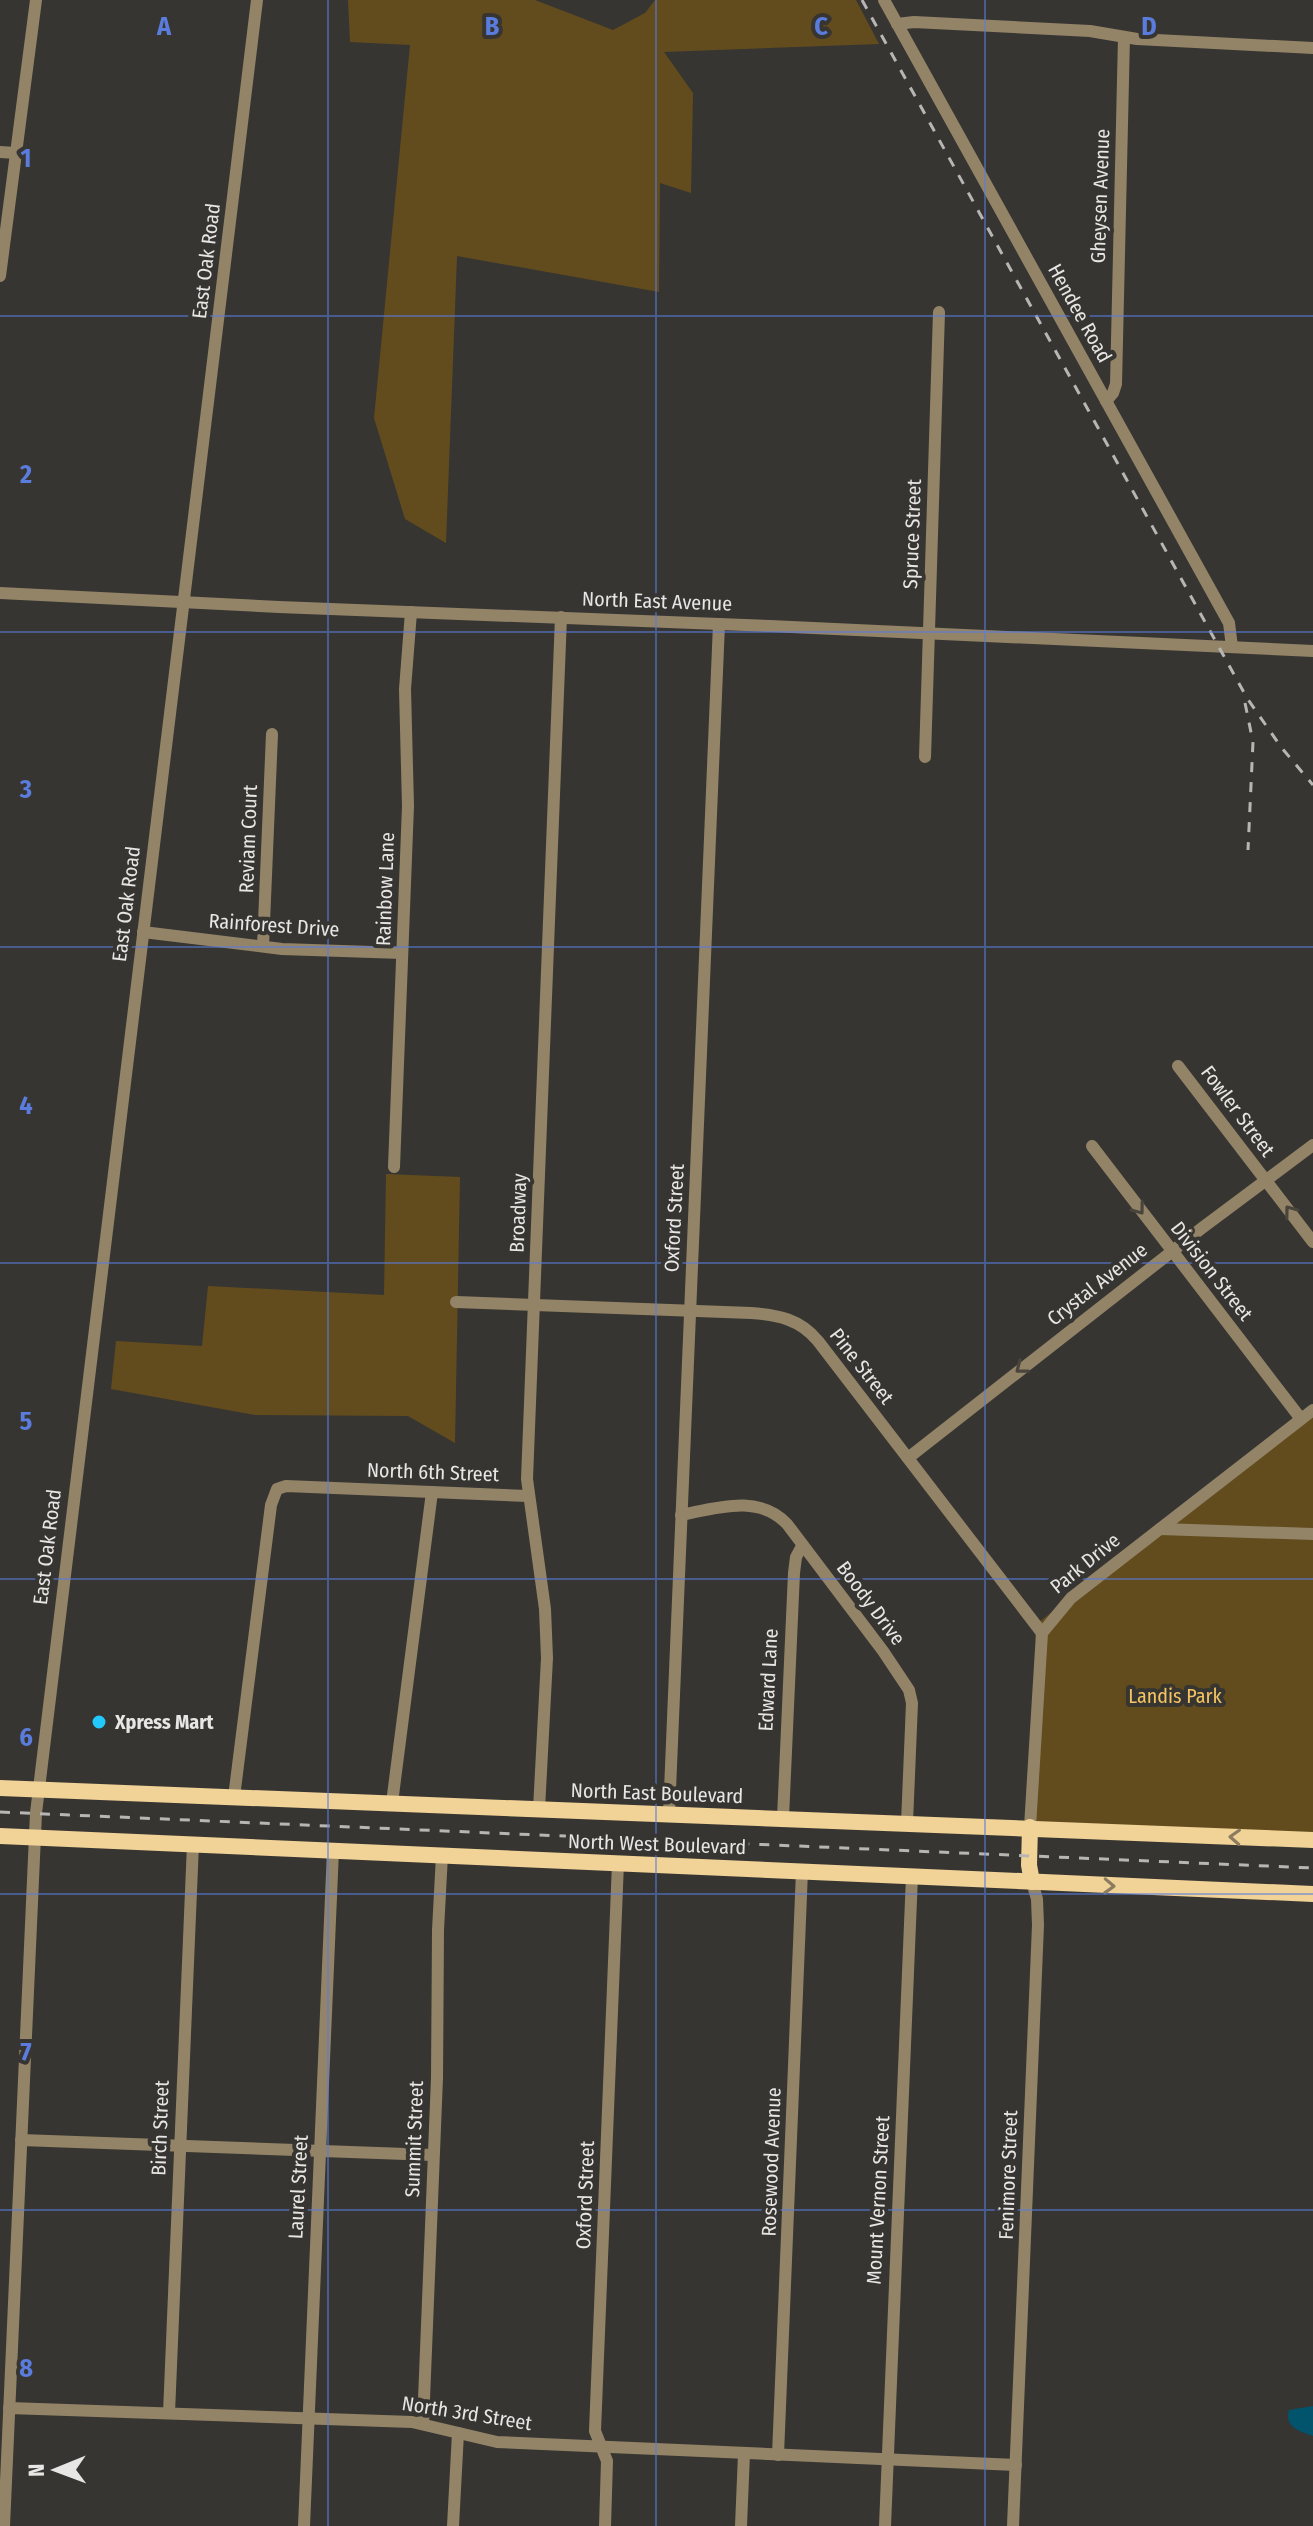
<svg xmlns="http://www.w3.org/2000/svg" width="1313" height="2526" font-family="'Fira Sans Condensed',sans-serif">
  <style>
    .green { fill: #624c1e }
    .water { fill: #01546c }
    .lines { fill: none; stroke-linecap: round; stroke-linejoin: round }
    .minor { stroke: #938468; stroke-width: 12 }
    .major { stroke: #f1d297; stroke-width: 16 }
    .rail { stroke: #b7b6b4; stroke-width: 3; stroke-dasharray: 10 10; stroke-linecap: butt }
    .oneway { stroke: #49453d }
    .oneway2 { stroke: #8b7c5f }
    .grid { fill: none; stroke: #5a7cdc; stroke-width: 2; stroke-opacity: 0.55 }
    .poi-dot { fill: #21c9fd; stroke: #373532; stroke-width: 3 }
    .labels { text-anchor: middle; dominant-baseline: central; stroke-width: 8; stroke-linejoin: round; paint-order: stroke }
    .street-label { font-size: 20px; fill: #e7e6e5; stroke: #373532 }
    .park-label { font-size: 20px; fill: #f3c461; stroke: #373532 }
    .poi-label { font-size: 20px; font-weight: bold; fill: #e7e6e5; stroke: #373532; text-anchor: start }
    .grid-label { font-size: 26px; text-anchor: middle; font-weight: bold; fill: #5a7cdc; stroke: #373532; stroke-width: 8; stroke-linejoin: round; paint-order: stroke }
  </style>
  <rect width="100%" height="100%" fill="#373532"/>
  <g class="green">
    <path d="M 348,0 L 535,0 L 613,30 L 645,13 L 655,0 L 856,0 L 879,44 L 664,52 L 693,93 L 691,193 L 660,183 L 659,292 L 457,256 L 446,543 L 405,519 L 374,418 L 410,45 L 350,42 Z"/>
    <path d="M 386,1174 L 460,1177 L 455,1443 L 408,1416 L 255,1415 L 111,1389 L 116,1341 L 202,1346 L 208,1286 L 384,1295 Z"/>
    <path d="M 1313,1410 L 1313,1840 L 1030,1827 L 1038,1680 L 1035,1625 Z"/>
  </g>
  <path class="water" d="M 1313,2406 L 1313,2436 C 1299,2431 1284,2427 1289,2410 Z"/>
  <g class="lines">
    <g class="minor">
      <path d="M 884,0 L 1229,623 L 1232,647"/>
      <path d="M 897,24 L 914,22 L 1090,31 L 1137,39 L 1313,48"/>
      <path d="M 0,152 L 16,153"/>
      <path d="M 0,276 L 36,0"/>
      <path d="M 1106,401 L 1113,393 L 1116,384 L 1124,37"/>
      <path d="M 0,593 L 279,607 L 770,626 L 1313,651"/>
      <path d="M 925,757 L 939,312"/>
      <path d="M 143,932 L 282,949 L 402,953"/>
      <path d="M 263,946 L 272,734"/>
      <path d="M 1178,1066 L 1313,1242"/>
      <path d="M 1092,1146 L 1301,1419"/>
      <path d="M 394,1167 L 408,806 L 405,689 L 411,612"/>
      <path d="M 456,1302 L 751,1313 C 778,1315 800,1319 818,1341 L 1042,1633"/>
      <path d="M 908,1458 L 1202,1228 L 1313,1145"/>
      <path d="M 681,1515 C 717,1508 759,1494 787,1524 L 883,1651 L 909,1690 L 912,1703 L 907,1823"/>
      <path d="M 1160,1529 L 1313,1534"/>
      <path d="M 234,1797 L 271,1505 L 277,1489 L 286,1486 L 528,1496"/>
      <path d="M 392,1803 L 432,1492"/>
      <path d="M 539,1809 L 547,1658 L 545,1609 L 527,1479 L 561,617"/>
      <path d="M 669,1814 L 719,624"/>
      <path d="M 783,1818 L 794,1573 L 796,1557 L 802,1546"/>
      <path d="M 1030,1827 L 1042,1633 L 1071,1598 L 1313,1410"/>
      <path d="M 21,2140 L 433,2155"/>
      <path d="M 9,2408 L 412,2422 L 497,2442 L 1016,2465"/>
      <path d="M 169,2413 L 193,1844"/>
      <path d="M 423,2424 L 437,2078 L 438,1930 L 442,1855"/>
      <path d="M 778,2455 L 802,1871"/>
      <path d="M 4,2526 L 36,1813 L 257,0"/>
      <path d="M 304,2526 L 333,1850"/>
      <path d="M 453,2526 L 458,2433"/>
      <path d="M 605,2526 L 607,2461 L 595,2431 L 618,1863"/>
      <path d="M 741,2526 L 744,2454"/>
      <path d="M 885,2526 L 912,1876"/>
      <path d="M 1013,2526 L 1038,1925 L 1037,1899 L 1032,1882"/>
    </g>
    <g class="major">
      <path d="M 0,1788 L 1313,1840"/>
      <path d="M 1030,1827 L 1029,1865 L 1032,1882"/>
      <path d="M 0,1836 L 1313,1894"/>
    </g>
    <g class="rail">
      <path d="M 862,0 L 1247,698 L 1281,747 L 1313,785"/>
      <path d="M 1245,703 L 1253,742 L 1248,850"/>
      <path d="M 0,1812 L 1313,1868"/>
    </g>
  </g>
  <defs><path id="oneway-chevron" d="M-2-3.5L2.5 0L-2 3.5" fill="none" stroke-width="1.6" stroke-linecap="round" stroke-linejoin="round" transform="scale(2)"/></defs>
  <g class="oneway">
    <use href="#oneway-chevron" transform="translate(1139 1209) rotate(53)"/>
    <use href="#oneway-chevron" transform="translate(1290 1211) rotate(-127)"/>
    <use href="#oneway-chevron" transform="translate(1021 1368) rotate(142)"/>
  </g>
  <g class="oneway2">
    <use href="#oneway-chevron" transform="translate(1235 1837) rotate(-177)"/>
    <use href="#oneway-chevron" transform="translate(1109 1886) rotate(2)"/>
  </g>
  <path class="grid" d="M 328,0 L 328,2526M 656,0 L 656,2526M 985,0 L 985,2526M 0,316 L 1313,316M 0,632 L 1313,632M 0,947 L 1313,947M 0,1263 L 1313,1263M 0,1579 L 1313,1579M 0,1894 L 1313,1894M 0,2210 L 1313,2210"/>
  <circle class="poi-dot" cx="99" cy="1722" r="8"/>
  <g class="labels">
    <g class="street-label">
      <text transform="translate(1100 196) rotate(-88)">Gheysen Avenue</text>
      <text transform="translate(206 261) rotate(-83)">East Oak Road</text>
      <text transform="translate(1080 313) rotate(61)">Hendee Road</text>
      <text transform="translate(912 534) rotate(-88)">Spruce Street</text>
      <text transform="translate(657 601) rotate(2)">North East Avenue</text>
      <text transform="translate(248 839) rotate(-88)">Reviam Court</text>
      <text transform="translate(385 889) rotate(-88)">Rainbow Lane</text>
      <text transform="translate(126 904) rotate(-83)">East Oak Road</text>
      <text transform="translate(274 925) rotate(4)">Rainforest Drive</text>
      <text transform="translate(1238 1111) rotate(53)">Fowler Street</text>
      <text transform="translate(518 1213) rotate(-88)">Broadway</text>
      <text transform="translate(674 1218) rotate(-87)">Oxford Street</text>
      <text transform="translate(1212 1271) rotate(52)">Division Street</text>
      <text transform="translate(1097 1284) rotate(-38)">Crystal Avenue</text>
      <text transform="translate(862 1366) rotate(52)">Pine Street</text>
      <text transform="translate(433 1472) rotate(2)">North 6th Street</text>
      <text transform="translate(47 1547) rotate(-83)">East Oak Road</text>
      <text transform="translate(1085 1563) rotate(-39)">Park Drive</text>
      <text transform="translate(871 1603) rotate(53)">Boody Drive</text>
      <text transform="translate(768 1680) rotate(-87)">Edward Lane</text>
      <text transform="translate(657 1793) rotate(2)">North East Boulevard</text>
      <text transform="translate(657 1844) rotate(2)">North West Boulevard</text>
      <text transform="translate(160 2128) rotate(-88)">Birch Street</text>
      <text transform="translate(414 2139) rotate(-88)">Summit Street</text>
      <text transform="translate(771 2162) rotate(-88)">Rosewood Avenue</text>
      <text transform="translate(1008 2175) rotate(-88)">Fenimore Street</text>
      <text transform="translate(298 2187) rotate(-87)">Laurel Street</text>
      <text transform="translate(585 2195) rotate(-88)">Oxford Street</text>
      <text transform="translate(878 2200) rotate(-87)">Mount Vernon Street</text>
      <text transform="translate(467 2413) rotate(9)">North 3rd Street</text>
    </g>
    <g class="park-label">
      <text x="1175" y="1696">Landis Park</text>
    </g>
    <g class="poi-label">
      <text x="115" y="1722">Xpress Mart</text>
    </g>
  </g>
  <g class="grid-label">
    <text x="164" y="35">A</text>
    <text x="492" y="35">B</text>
    <text x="821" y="35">C</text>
    <text x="1149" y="35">D</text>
    <text x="26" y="167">1</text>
    <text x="26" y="483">2</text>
    <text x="26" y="798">3</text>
    <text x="26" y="1114">4</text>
    <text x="26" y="1430">5</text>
    <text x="26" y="1746">6</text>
    <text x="26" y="2061">7</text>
    <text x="26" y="2377">8</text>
  </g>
  <g transform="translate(56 2470) rotate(269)" stroke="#373532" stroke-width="6" paint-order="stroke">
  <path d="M0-6L14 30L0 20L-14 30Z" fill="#e7e6e5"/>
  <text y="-12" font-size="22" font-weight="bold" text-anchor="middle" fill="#e7e6e5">N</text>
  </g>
</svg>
